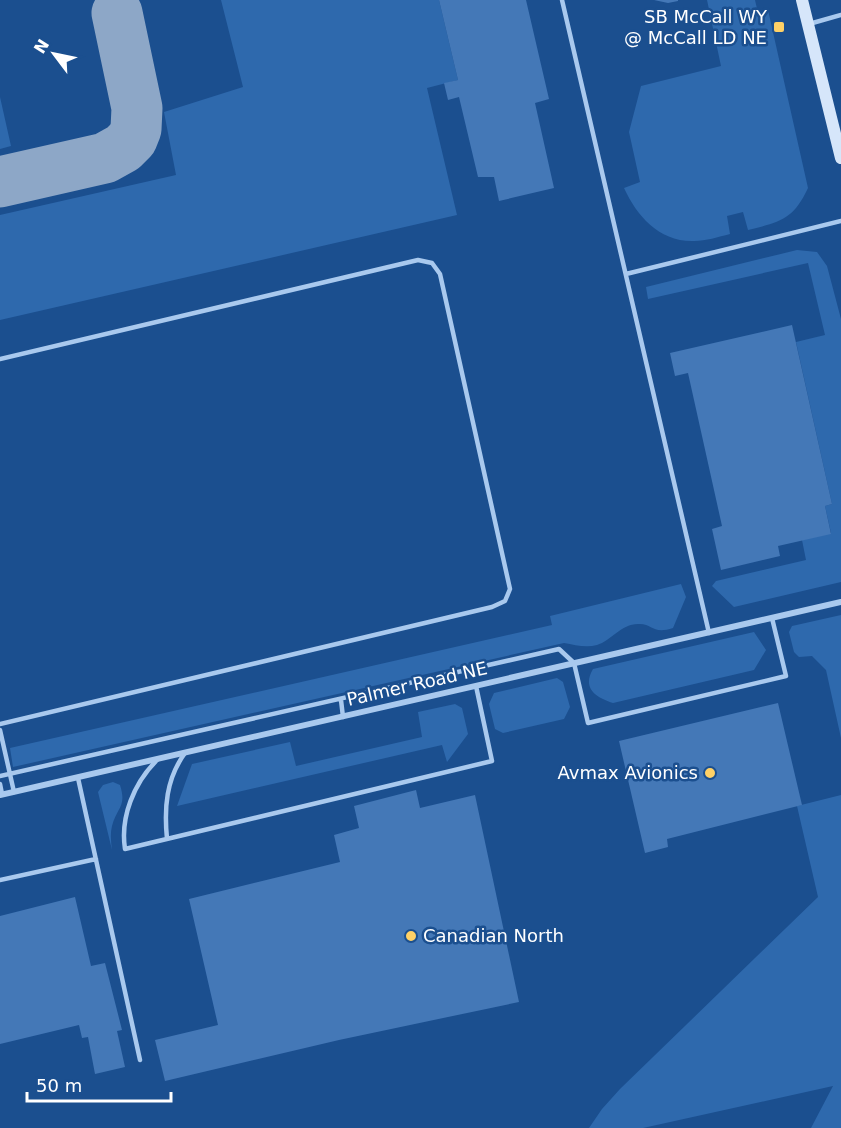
<svg xmlns="http://www.w3.org/2000/svg" width="841" height="1128" viewBox="0 0 841 1128" font-family="'DejaVu Sans',sans-serif">
	<rect width="100%" height="100%" fill="#1b4f8f"/>
	<!-- green -->
	<path fill="#2e69ad" d="M221,0H439L458,80L427,88L457,215L0,320V215L176,175L164,112L243,87Z
		M707,0H755L758,13L768,10L808,188C793,220 780,222 748,230L743,212L727,216L730,234C718,237 706,241 694,241C659,242 637,216 624,188L640,182L629,132L641,86L721,66Z
		M0,97L11,146L0,149Z
		M797,250L817,252L827,266L841,319V582L734,607L712,586L716,581L806,560L802,540L831,533L825,506L832,504L796,342L825,335L808,263L648,299L646,287Z
		M681,584L686,597L673,628C652,635 653,623 638,624C621,624 611,641 597,645C586,648 575,645 564,643L13,767L10,748L552,625L550,616Z
		M841,615V738L826,670L812,656L799,657L794,652L789,632L792,626Z
		M754,632L766,650L754,670L613,703C595,697 582,688 593,669Z
		M557,678L563,682L570,707L564,719L503,733L495,729L489,704L494,693Z
		M455,704L462,708L468,734L447,762L442,745L177,806L192,764L290,742L296,766L422,737L418,712Z
		M113,782L120,785C127,807 117,807 112,826C110,834 111,842 112,850L98,792L103,785Z
		M841,795V1128H811L833,1086L643,1128H589L602,1109L620,1089L818,897L797,806Z"/>
	<g fill="none" stroke-linecap="round" stroke-linejoin="round">
		<!-- taxiway -->
		<path stroke="#8da7c7" stroke-width="51" d="M0,182L105,158L123,148L132,139L136,129L137,108L117,13"/>
	</g>
	<!-- building -->
	<path fill="#4478b7" d="M439,0H526L549,99L535,103L554,188L499,201L494,177H478L459,97L448,100L444,83L458,80Z
		M654,0H678V1L668,3Z
		M792,325L832,504L825,506L831,534L778,546L780,556L721,570L712,529L722,526L688,373L675,376L670,353Z
		M778,703L802,805L667,839L668,847L645,853L619,741Z
		M416,790L420,808L475,795L519,1002L339,1040L165,1081L155,1040L218,1025L189,899L340,862L334,835L359,828L354,806Z
		M75,897L91,966L105,963L122,1030L117,1031L125,1067L95,1074L88,1037L82,1038L79,1025L0,1044V916Z"/>
	<g fill="none" stroke-linecap="round" stroke-linejoin="round">
		<!-- lane -->
		<path stroke="#a9c9ee" stroke-width="4.5" d="M562,0L709,633
			M809,24L841,15
			M626,274L841,221
			M0,359L418,260L432,263L440,274L510,589L505,601L492,607L0,724
			M341,700L343,717
			M0,730L14,792
			M157,760C134,783 120,817 125,849L492,761L476,686
			M0,776L559,649L574,663L588,723L786,676L772,618
			M78,778L140,1060
			M0,784L2,794
			M167,839C164,808 166,779 185,753
			M0,880L96,859"/>
		<!-- street -->
		<path stroke="#a9c9ee" stroke-width="6" d="M0,795L841,602"/>
		<!-- secondary -->
		<path stroke="#d6e6fa" stroke-width="12" d="M802,0L841,158"/>
	</g>
	<!-- markers -->
	<g fill="#ffd166" stroke="#1b4f8f" stroke-width="2">
		<rect x="773" y="21" width="12" height="12" rx="3"/>
		<circle cx="710" cy="773" r="6"/>
		<circle cx="411" cy="936" r="6"/>
	</g>
	<g text-anchor="middle" stroke-width="5" stroke-linejoin="round" paint-order="stroke">
		<!-- poi labels -->
		<g font-size="18" fill="#fff" stroke="#1b4f8f" text-anchor="end">
			<text x="767" y="23">SB McCall WY<tspan x="767" dy="21">@ McCall LD NE</tspan></text>
			<text x="698" y="779">Avmax Avionics</text>
			<text x="423" y="942" text-anchor="start">Canadian North</text>
		</g>
		<!-- street labels -->
		<g font-size="18" fill="#fff" stroke="#1b4f8f">
			<text transform="translate(417 684) rotate(-13)" y="6">Palmer Road NE</text>
		</g>
	</g>
	<!-- north arrow -->
	<g transform="translate(54 54) rotate(302)" stroke="#1b4f8f" stroke-width="4.5" paint-order="stroke">
	<path d="M0-4.5L10 22L0 15L-10 22Z" fill="#ffffff"/>
	<text y="-9" font-size="16" font-weight="bold" text-anchor="middle" fill="#ffffff">N</text>
	</g>
	<!-- scale -->
	<path d="M27 1092v9h144v-9" fill="none" stroke="#ffffff" stroke-width="3"/>
	<text x="36" y="1092" font-size="18" fill="#ffffff" stroke="#1b4f8f" stroke-width="4.5" paint-order="stroke">50 m</text>
</svg>
